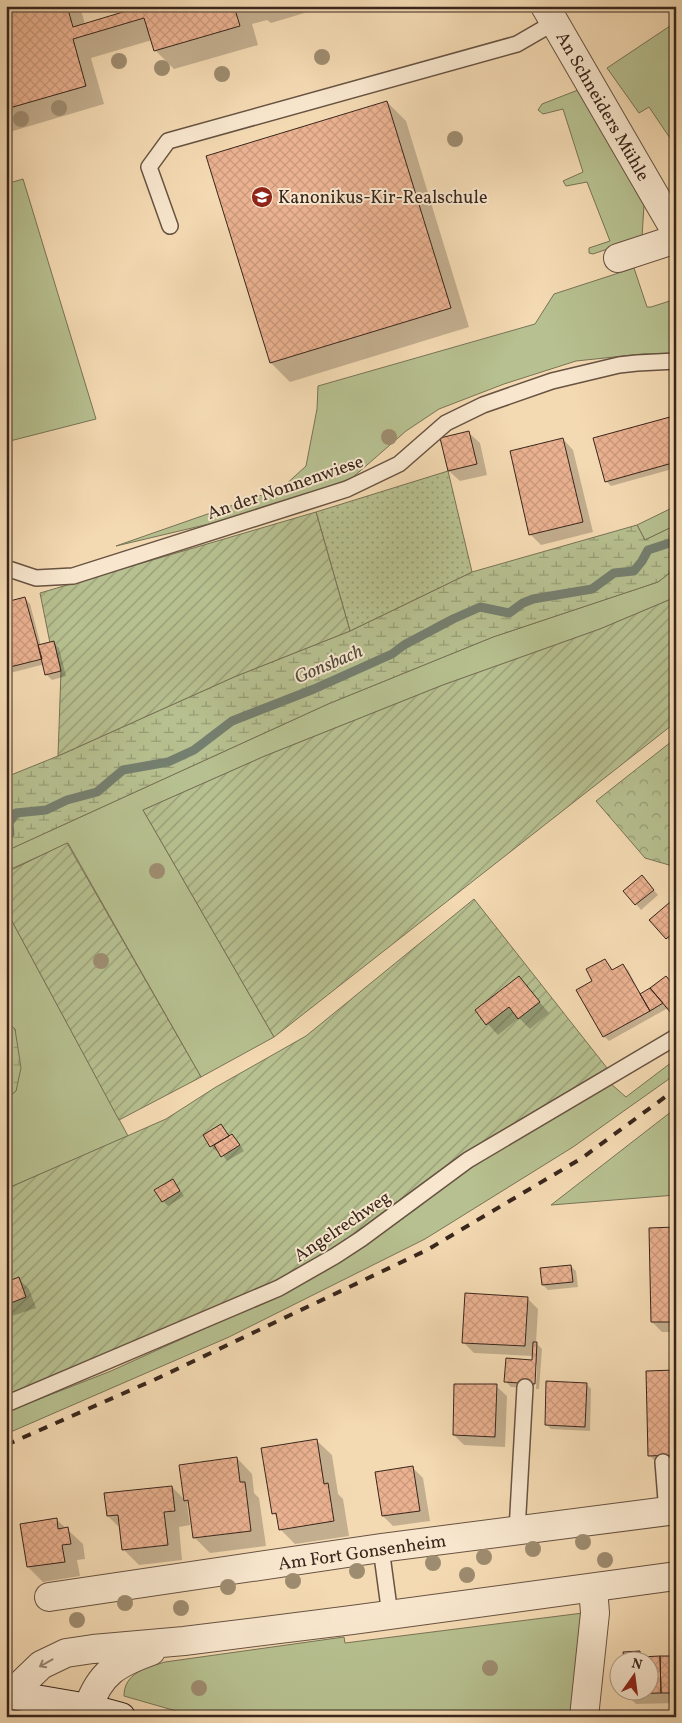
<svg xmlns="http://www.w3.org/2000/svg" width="682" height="1723" viewBox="0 0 682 1723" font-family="Vollkorn,serif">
	<defs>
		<pattern id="forest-crowns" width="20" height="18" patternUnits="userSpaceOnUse" patternTransform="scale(1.25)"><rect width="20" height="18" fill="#b7c090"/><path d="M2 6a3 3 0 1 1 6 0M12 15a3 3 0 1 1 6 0" fill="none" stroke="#969c75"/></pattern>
		<pattern id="wetland-marsh" width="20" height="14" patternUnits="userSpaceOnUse" patternTransform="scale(1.25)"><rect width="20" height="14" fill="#b7c090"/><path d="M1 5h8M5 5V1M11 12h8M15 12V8" fill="none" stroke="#969c75"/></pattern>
		<pattern id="park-dots" width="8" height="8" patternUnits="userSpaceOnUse" patternTransform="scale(1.25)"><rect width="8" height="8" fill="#b7c090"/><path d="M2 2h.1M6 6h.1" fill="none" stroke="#969c75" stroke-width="1.8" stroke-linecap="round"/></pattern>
		<pattern id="garden-furrows" width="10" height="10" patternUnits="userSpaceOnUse" patternTransform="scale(1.25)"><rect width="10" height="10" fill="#b7c090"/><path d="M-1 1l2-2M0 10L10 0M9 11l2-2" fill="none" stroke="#969c75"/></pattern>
		<pattern id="building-cross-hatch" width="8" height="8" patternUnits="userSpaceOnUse" patternTransform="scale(1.25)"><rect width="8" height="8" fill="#ebb291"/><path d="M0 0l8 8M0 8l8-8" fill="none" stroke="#ca997c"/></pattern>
	</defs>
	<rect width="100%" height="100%" fill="#f4dab3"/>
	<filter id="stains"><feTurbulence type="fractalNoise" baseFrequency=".004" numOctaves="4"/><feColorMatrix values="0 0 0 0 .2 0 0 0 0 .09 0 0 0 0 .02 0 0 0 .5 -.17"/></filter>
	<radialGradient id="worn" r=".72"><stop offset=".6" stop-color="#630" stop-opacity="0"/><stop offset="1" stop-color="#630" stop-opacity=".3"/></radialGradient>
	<!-- grass -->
	<path fill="#b7c090" stroke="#787356" d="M676,22V147L649,107L639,113L607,68Z
		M578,90L644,205L642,237L593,254L589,253V248L610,241L587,182L566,186L563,181L583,172L563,109L543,114L538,110L542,104Z
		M23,179L96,419L6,442V184Z
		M634,268L647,307H651L676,299V354H643L576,361L504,384L439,409L406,431L352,478L251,514L116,546L282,488L306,466L317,409L318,386L535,324L554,294Z
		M676,506V525L645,540L637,525Z
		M676,568V597L600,629L443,685L265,756L143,810L274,1037L201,1077L68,843L9,870L6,879V851L328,704L493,637L658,582Z
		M6,910L128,1136L6,1189V1099L16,1091L15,1029L6,1022Z
		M676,1059V1074L573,1147L425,1239L229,1337L6,1434V1412L111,1371L283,1293L359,1250L416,1209L471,1165L611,1084L626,1097Z
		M676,1108V1195L551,1205Z
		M583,1613L574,1717H197L124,1696C124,1673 146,1668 165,1662L344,1637L345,1643Z"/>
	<!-- forest -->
	<path fill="url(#forest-crowns)" stroke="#787356" d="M676,738V867L645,858L596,801Z"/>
	<!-- wetland -->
	<path fill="url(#wetland-marsh)" stroke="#787356" d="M637,525L645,540L676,525V568L658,582L493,637L328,704L6,851V777L58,756L234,677L350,631L472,572Z
		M6,1022L15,1029L21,1068L16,1091L6,1099Z"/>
	<!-- park -->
	<path fill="url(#park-dots)" stroke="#787356" d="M448,471L472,572L350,631L316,512Z"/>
	<!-- garden -->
	<path fill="url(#garden-furrows)" stroke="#787356" d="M316,512L350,631L234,677L58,756L61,671L54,642L50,643L40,593Z
		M676,597V722L274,1037L143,810L265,756L443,685L600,629Z
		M67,843L201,1077L119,1120L6,910V879L9,871Z
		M474,899L607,1068L459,1156L333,1249L264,1287L6,1395V1189L166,1119L216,1087L306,1036Z"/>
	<!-- shadow -->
	<path fill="#0003" d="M6,6H80L85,25L134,10L133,6H328L271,23L267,20L252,24L258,45L174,69L155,50L152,40L91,58L104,104L6,133Z
		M387,102L406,121L469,327L290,382L271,363Z
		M670,418L676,427V468L611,486L606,481Z
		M469,433L480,443L487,475L460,481L449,471Z
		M563,439L573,450L593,532L541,545L530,534Z
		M25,598L30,604L41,646L54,643L59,648L66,676L52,680L46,674L45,664L6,674V603Z
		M647,882L658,895L641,910L625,891Z
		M676,899V940L672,943L667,938Z
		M605,960L613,970L623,965L628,970L641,995L666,977L668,1008L609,1041L604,1036L594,982Z
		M519,978L549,1013L530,1029L519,1018L498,1035L476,1011Z
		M221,1126L230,1136L232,1135L237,1140L244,1151L227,1161L219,1150L216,1151L211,1146L205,1136Z
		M173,1180L184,1196L168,1206L163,1201Z
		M676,1228V1332H662L652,1322Z
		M571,1266L576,1271L578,1287L548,1290L543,1285Z
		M19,1279L29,1289L36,1308L12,1316L6,1310V1283Z
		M527,1298L538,1309L536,1343L542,1349L539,1389H536L537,1364H535L533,1388L511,1387L506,1382L533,1361V1356L474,1353L463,1342Z
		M676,1371V1466H660L650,1456Z
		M586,1384L591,1389L590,1431L551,1429L546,1424Z
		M496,1386L507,1396L505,1447L464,1445L454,1435Z
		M316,1440L332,1455L338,1494L343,1499L349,1536L295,1544L280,1529L278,1518L273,1513Z
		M237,1458L252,1474L254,1493L259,1498L266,1546L210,1553L194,1537L190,1506L187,1503L190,1525L179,1527L182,1560L139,1565L123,1549L121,1529L108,1516L172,1487L185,1500Z
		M413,1468L423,1478L430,1521L393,1526L383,1516Z
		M57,1520L83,1544L85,1559L77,1560L80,1576L43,1582L28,1567Z
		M640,1652L645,1658L676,1657V1703L636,1704L626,1694L650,1690V1660H625V1653Z"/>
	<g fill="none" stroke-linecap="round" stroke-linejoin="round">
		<!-- stream -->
		<path stroke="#757f6f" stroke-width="9" d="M6,838L10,834L9,823L16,813L46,810L67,800L97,792L123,770L168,762L194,750L232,721L314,689L392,654L404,645L453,619L480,607L509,613L523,603L533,599L592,589L614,573L634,571L642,561L648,550L676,541"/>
	</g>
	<!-- building -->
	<path fill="url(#building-cross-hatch)" stroke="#39261c" d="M6,6H67L73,27L133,9L132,6H234L240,26L154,51L144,18L73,39L86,86L6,109Z
		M387,101L451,308L270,363L206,156Z
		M670,417L676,438V462L605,482L593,438Z
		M469,431L477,464L448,471L440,438Z
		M563,438L583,522L529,535L510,451Z
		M25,597L42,659L6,668V602Z
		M54,641L61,671L45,675L38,645Z
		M642,875L654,890L635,905L623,891Z
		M676,897V934L674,932L666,939L649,920Z
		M605,959L612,970L623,964L650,1011L603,1037L576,990L592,981L586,969Z
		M519,976L540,1002L518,1019L509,1007L486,1025L475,1010Z
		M666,976L676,988V1019L650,988Z
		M650,988L663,1003L650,1011L640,994Z
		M221,1124L229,1136L210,1147L203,1135Z
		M232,1134L240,1145L221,1157L214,1145Z
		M173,1179L180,1191L162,1202L154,1190Z
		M676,1227V1322H651L649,1228Z
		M571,1265L573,1282L542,1285L540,1268Z
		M19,1277L26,1297L6,1305V1282Z
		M465,1293L528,1297L525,1346L462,1343Z
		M533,1342H537L535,1384L504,1382L506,1358L532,1360Z
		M676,1370V1455L648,1456L646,1371Z
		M546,1381L587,1383L585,1427L545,1425Z
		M454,1384H497L495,1437L453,1435Z
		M317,1439L324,1484L328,1483L334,1521L279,1530L276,1513L272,1514L261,1448Z
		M237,1457L240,1482H245L251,1531L193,1538L188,1500L184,1501L179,1465Z
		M413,1466L420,1511L382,1516L375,1472Z
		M172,1486L175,1511L164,1512L168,1545L122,1550L118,1515L107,1516L104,1493Z
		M57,1518L58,1529L68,1527L71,1544L62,1545L65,1562L27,1567L20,1524Z
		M640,1651V1657L660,1656L661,1693L625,1694L624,1690H650V1660H624L623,1652Z
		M660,1656H676V1693H661Z"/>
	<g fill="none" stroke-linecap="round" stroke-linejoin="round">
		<!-- service casing -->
		<g stroke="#685342" stroke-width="18">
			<path id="service" d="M170,226L149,167L168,141L517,44L555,22
				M6,568L36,578L73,576L347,489L399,464L446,423L483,405L552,381L619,365L637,363L676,361
				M6,1404L279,1288L335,1256L361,1239L468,1160L676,1037
				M663,1462L666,1500
				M517,1531L525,1387
				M381,1548L390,1615"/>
		</g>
		<!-- minor casing -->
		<g stroke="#685342" stroke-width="30">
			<path id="minor" d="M545,6L676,232
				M618,258L676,239
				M49,1597L381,1548L676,1510
				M584,1717L595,1613L593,1588"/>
		</g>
		<!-- tertiary casing -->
		<g stroke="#685342" stroke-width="30">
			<path id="tertiary" d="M10,1695L41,1665L66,1653L93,1649L184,1641L352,1620L676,1576
				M88,1708C100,1672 118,1663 151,1651"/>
		</g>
		<!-- secondary casing -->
		<g stroke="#39261c" stroke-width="30">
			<path id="secondary" d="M6,1694L88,1708L121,1717"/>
		</g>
		<!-- service -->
		<use href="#service" stroke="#f8e7ce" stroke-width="15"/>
		<!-- minor -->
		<use href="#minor" stroke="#f8e7ce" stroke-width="28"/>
		<!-- tertiary -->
		<use href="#tertiary" stroke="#f8e7ce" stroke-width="28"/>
		<!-- secondary -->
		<use href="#secondary" stroke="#f8e7ce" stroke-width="28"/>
		<!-- rail -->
		<path stroke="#39261c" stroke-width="4" stroke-dasharray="9 9" stroke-linecap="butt" d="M6,1445L156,1379L427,1250L582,1158L676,1089"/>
	</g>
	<!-- trees -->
	<g fill="#9e8c70">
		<circle cx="322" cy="57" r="8"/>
		<circle cx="119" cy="61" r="8"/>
		<circle cx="162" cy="68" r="8"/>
		<circle cx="222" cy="74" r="8"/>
		<circle cx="59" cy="108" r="8"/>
		<circle cx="21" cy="119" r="8"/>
		<circle cx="455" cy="139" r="8"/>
		<circle cx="389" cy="437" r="8"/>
		<circle cx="157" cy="871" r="8"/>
		<circle cx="101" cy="961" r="8"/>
		<circle cx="583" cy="1542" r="8"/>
		<circle cx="533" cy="1549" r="8"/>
		<circle cx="484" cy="1557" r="8"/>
		<circle cx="605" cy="1560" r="8"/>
		<circle cx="433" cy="1563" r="8"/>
		<circle cx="357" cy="1571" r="8"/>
		<circle cx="467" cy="1575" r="8"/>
		<circle cx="293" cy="1581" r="8"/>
		<circle cx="228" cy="1587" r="8"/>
		<circle cx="125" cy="1603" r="8"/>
		<circle cx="181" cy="1608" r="8"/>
		<circle cx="77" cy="1620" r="8"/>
		<circle cx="490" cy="1668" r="8"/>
		<circle cx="199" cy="1688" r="8"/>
	</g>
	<!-- one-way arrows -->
	<defs><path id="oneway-shaft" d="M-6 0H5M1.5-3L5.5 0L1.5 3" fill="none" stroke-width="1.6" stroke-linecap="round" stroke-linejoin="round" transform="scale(1.25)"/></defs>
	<use stroke="#988675" href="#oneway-shaft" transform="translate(46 1663) rotate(151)"/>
	<!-- icons -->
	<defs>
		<g id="school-disc" transform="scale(1.125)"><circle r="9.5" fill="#8f2418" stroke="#f8e7ce"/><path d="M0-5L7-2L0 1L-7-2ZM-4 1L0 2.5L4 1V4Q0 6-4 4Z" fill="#fff"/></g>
	</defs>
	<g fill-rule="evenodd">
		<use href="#school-disc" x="262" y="197"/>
	</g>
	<g text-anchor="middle" stroke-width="4" stroke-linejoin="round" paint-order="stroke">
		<!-- street labels -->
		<g font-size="18" fill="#39261c" stroke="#f8e7ce">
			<text transform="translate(603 106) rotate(60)" y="6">An Schneiders Mühle</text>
			<text transform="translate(285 487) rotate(-19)" y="6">An der Nonnenwiese</text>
			<text transform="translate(342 1226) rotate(-34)" y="6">Angelrechweg</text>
			<text transform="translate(362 1552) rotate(-8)" y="6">Am Fort Gonsenheim</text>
		</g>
		<!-- poi labels -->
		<g font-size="18" fill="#39261c" stroke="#f8e7ce" text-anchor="start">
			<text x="278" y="203">Kanonikus-Kir-Realschule</text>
		</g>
		<!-- water labels -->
		<g font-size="19" font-style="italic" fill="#524b3e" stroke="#f8e7ce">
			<text transform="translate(328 663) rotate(-23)" y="7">Gonsbach</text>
		</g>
	</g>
	<!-- margin -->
	<rect width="682" height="1723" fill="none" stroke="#f4dab3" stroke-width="25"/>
	<rect x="8" y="8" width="667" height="1708" fill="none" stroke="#39261c" stroke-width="2.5"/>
	<rect x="12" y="12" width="657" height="1698" fill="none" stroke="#39261c"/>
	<!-- north arrow -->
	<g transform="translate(634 1676) rotate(14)"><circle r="24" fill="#f8e7ce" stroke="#ac9a87"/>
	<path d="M0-4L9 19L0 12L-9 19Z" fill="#8f2418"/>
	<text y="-8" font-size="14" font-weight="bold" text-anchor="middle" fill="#39261c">N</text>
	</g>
	<rect width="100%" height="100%" filter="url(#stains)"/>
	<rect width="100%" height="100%" fill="url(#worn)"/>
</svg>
